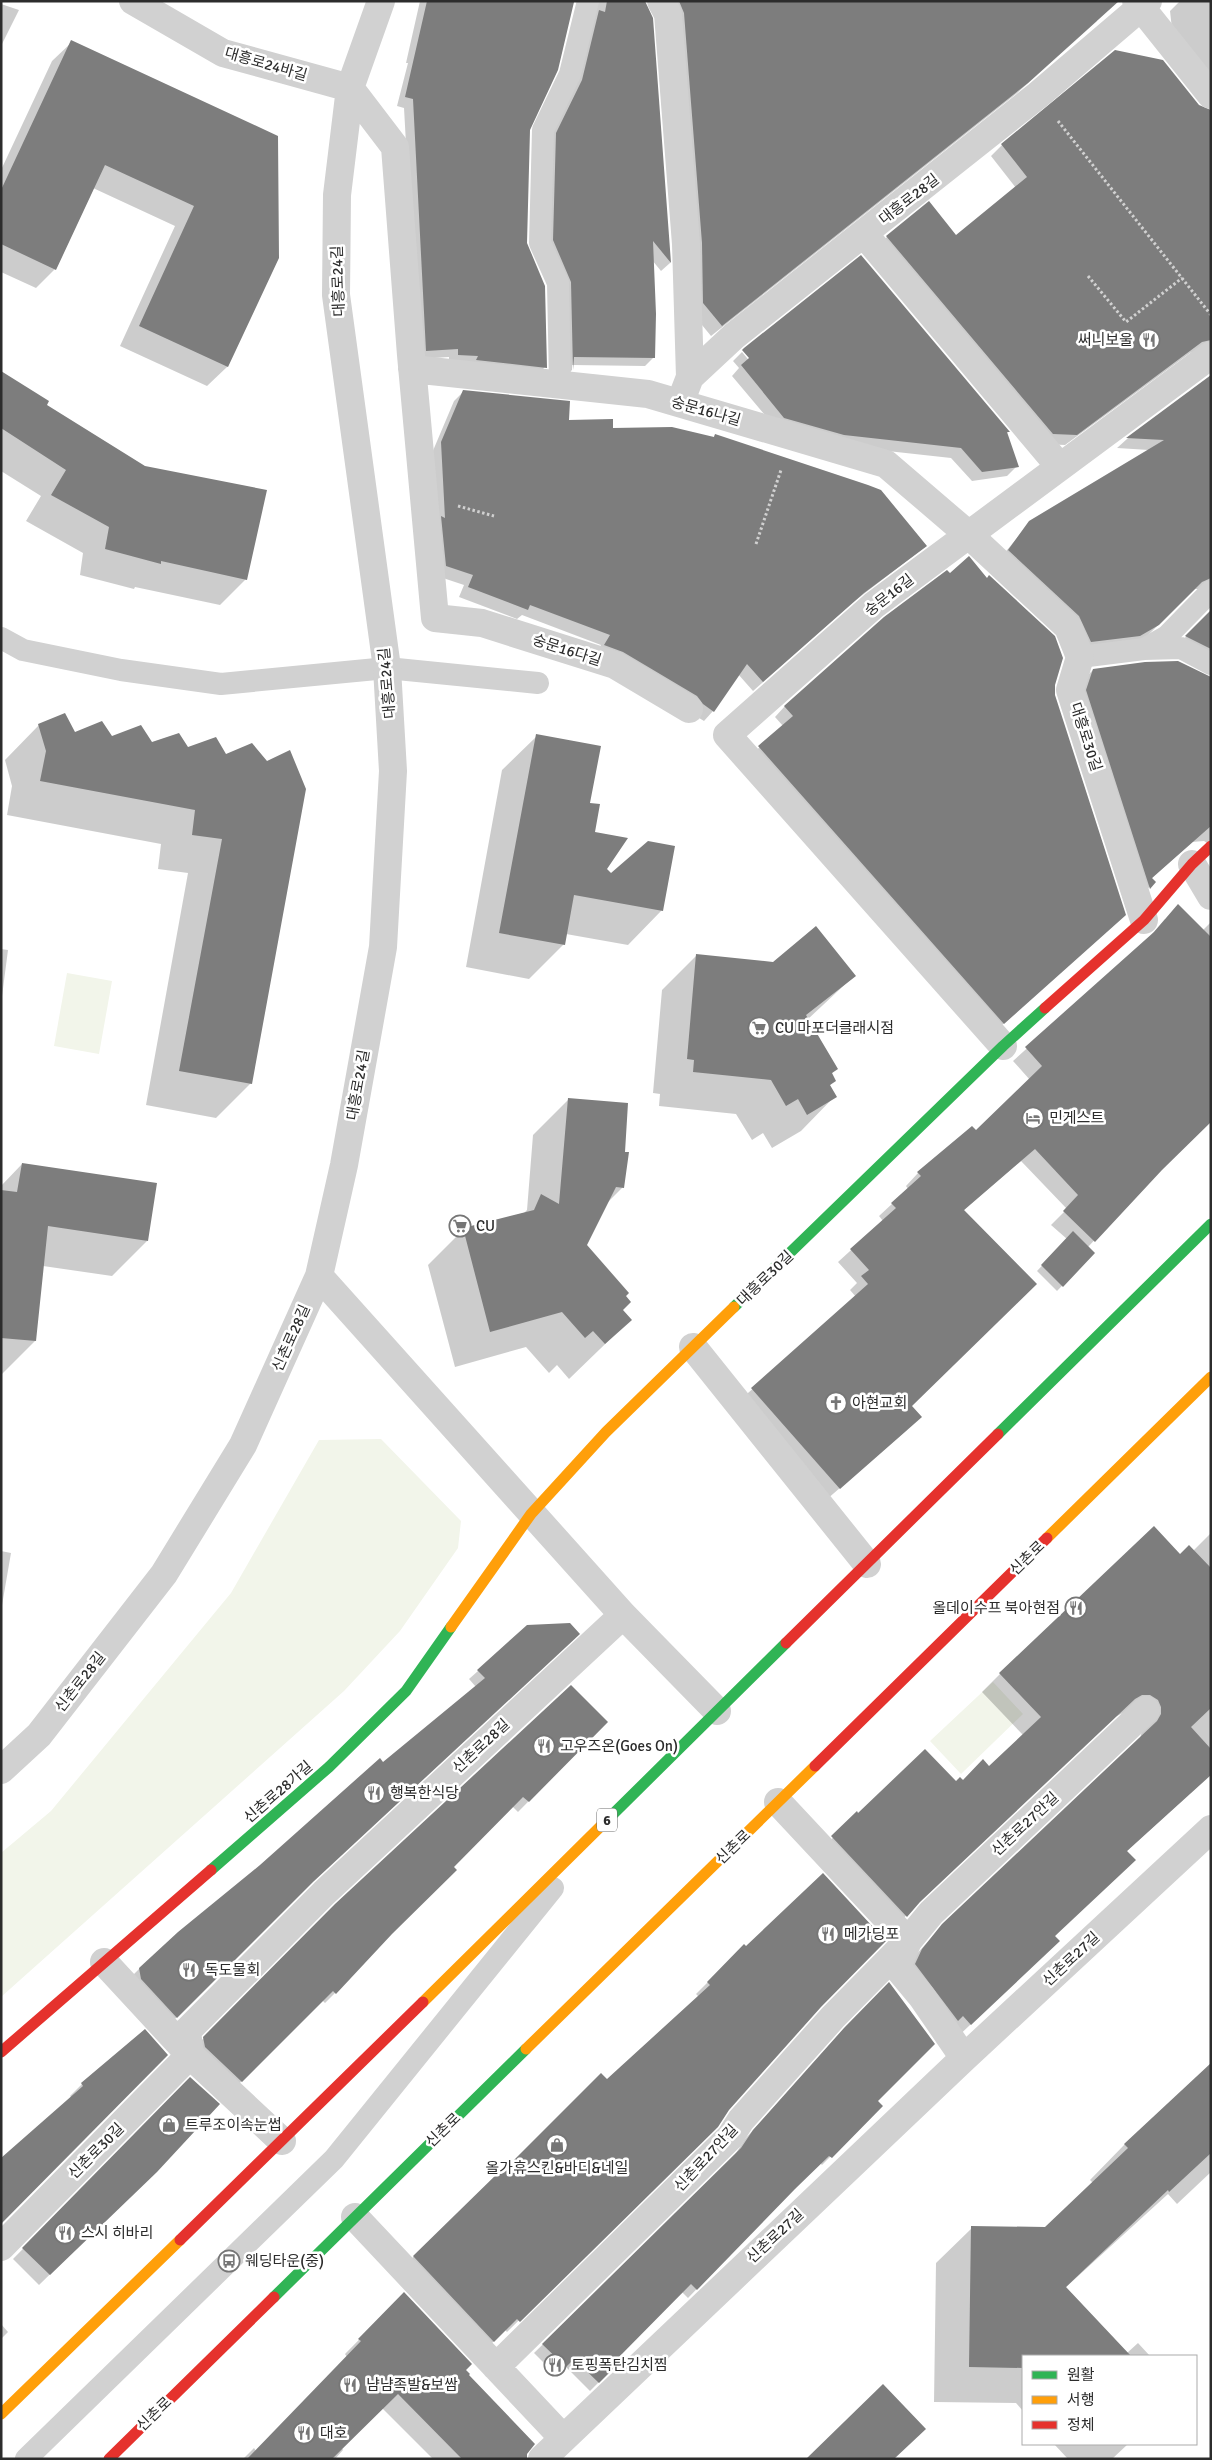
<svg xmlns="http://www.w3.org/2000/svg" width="1212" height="2460" viewBox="0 0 1212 2460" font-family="Signika,'Noto Sans KR',sans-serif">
	<rect width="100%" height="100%" fill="#fff"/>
	<!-- green -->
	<path fill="#f2f5ea" d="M67,973L112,981L99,1054L54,1046Z
		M381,1439L461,1521L458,1548L400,1631L344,1691L1,1997V1853L51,1811L231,1593L319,1440Z
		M993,1682L1023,1714L961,1774L930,1741Z"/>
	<!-- shadow -->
	<path fill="#0003" d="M420,1H573L556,69L529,129L526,243L545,367L536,376L449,364V357L418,359L404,108L397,106L408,63H406Z
		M589,1H644L651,19L670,263L661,271L652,260L654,357L645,366L572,365V370L564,377L545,250L548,143Z
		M660,1H1099L1097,21L1016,94L711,336L693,314Z
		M1180,1H1211V97L1174,47L1170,11Z
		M1,4L19,10L1,46Z
		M72,42L278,257L227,367L207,386L120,346L175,226L93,188L55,269L36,288L1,272V170L52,61Z
		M1198,106L1211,111V355L1198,350L1190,353L1065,445L1042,444L876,247L887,237L956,236L1016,188L991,156L1002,145Z
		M742,352L752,364L1008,432L1006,434L1017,466L1007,476L972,481L951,458L833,445L775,427L732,376L739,368L733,361Z
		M1,373L45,405L246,579L220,605L135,587L134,589L80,575L83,553L26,521L41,496L1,471Z
		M1211,376V596L1204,589H1195L1147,636L1128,647L1080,653L998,561L1030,522L1149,450L1117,448L1127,439Z
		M464,391L567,422L612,429L713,438L715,435L926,546L852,603L753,691L738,674L713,711L704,721L596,655L601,645L522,615L517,619L459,597L464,585L437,576L432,453L454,401Z
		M949,575L987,580L1054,685V695L1114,925L993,1033L749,757L783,726L775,717L785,706Z
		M1211,611V667L1176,647Z
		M1093,670L1211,678V846L1204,841L1192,842L1151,879L1154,882L1139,898L1076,701L1082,681Z
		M39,725L74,734L188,749L267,763L251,1083L216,1118L146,1105L188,873L158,869L161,844L7,815L12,786L5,760Z
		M537,736L589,804L593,833L605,869L662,910L628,945L566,934L564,944L529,979L466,967L502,770Z
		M1165,919L1202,931L1211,922V938L1159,1171L1088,1247L1094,1253L1057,1291L1037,1271L1067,1239L1051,1225L1067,1209L1021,1161L963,1211L910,1406L907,1430L826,1500L739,1401L856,1297L850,1290L857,1283L838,1262L883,1221L879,1216L908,1189L906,1186L918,1173L972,1127L976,1132L1030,1080L1013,1061L1147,940Z
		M1,949L8,950L1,1004Z
		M697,955L854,976L807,1020L836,1069L831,1074L835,1080L829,1086L835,1096L801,1131L772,1148L763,1133L752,1140L736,1114L659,1106L660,1094L653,1093L662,990Z
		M569,1099L623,1187L607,1203L586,1246L624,1296L622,1310L630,1320L569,1379L557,1365L549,1373L526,1347L455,1367L428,1265L464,1229L524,1213L527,1210L533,1135Z
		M22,1164L147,1241L112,1276L43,1266L35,1341L1,1375V1186Z
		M1211,1533V1774L1126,1852L1054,1937L1040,1959L952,2042L903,1969L943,1925L1140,1739L1143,1726L1131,1713H1123L1115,1717L915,1906L888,1935L814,1855L858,1815L962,1782L988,1768L1023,1735L982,1692L1000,1674L1180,1556L1193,1551Z
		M1,1551L11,1553L1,1611Z
		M570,1624L303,1890L168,2026L130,1978L139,1969L476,1687L469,1679L478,1671Z
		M607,1722L518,1812L512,1806L452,1867L335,1993L325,2003L322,2000L231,2092L194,2048L336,1905Z
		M744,1946L820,2006L728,2109L717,2126L507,2332L505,2330L482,2353L402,2268L501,2171L503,2173L607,2081L699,1997L696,1994Z
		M145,2031L72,2098L70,2096L82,2084Z
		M836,2038L881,2106L822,2165L820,2163L790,2193L688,2298L682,2292L617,2357L621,2360L590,2391L565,2366L556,2375L534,2353L733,2158L745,2139Z
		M1211,2065V2172L1177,2204L1168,2194L1065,2288L1127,2353L1138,2343L1150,2356H1023V2411L1016,2403L934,2402L936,2263L972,2228H1046L1093,2183L1090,2180L1125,2144Z
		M190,2079L156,2171L39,2285L13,2259Z
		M404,2294L526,2454V2459H433L382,2408L342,2448L343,2450L335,2459H243L254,2448L256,2451L347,2357L345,2354Z
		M1,2324L8,2332L1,2339Z
		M1054,2444H1128L1112,2459H1068Z"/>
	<!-- building -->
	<path fill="#7d7d7d" d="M427,1L574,2L558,70L530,130L527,243L545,286L547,368L476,360L478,356L458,355V349L426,351L413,99L405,97Z
		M607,1H645L653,18L671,263L653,241L656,314L655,358L574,357L573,370L571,282L553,240L556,133L582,80L599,10L605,12Z
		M679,1H1119L1028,83L722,326L703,303L702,243L684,13Z
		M71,40L278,136L279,258L228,367L139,326L194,206L105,165L56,270L1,244V190Z
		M1115,50L1163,60L1199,105L1211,110V340L1202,342L1077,435L1053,434L886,236L929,201L956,235L1027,177L1001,144Z
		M861,255L1010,432H1007L1019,467L982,472L961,448L844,435L784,418L741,365L749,358L742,350L744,348Z
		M1,371L49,401L47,405L145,466L267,490L247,580L161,561V564L105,549L109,527L51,495L66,470L1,428Z
		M1211,375V578L1202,582L1159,625L1140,636L1091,642L1079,616L1008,550L1029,521L1164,440L1126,438Z
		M463,390L570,401L569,420L613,419V428L672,427L714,437L715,434L868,485L881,490L927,546L864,593L763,682L747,664L714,712L703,704L697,696L623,652L604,645L610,635L530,605L528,610L468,587L473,575L446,566L441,516L445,518L441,442Z
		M969,556L987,578L989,575L1055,636L1063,658L1055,685V695L1126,915L1004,1024L758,746L793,716L784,706L884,617L947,570L950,573Z
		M1211,610V649L1185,636Z
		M1178,661L1211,677V826L1152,878L1156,882L1150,889L1086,690L1093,669L1145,662Z
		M65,713L75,732L102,721L112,736L141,725L152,742L179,733L188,747L216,737L226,754L252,743L267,761L290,750L306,789L252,1084L179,1071L222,839L192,835L195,810L40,781L46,751L38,724Z
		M536,734L601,746L590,803L600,804L595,832L628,838L607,869L611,873L648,841L675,846L663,911L574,895L565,945L499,933Z
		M1178,904L1211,937V1122L1162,1170L1095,1242L1063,1211L1078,1195L1035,1149L964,1210L1037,1284L912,1406L922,1417L840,1489L751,1388L868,1284L861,1276L869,1270L850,1249L896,1208L891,1203L921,1176L917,1172L972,1126L976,1130L1042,1066L1025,1047L1154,932Z
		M816,926L856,976L806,1015L838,1069L832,1073L836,1081L830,1085L837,1097L807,1115L798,1099L786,1106L771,1080L693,1072L694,1060L687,1059L696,954L773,962Z
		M568,1098L628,1103L625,1152H629L624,1188L616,1187L587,1245L629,1293L626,1296L631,1302L623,1310L632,1320L605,1344L593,1331L585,1338L562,1312L490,1332L463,1228L534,1210L541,1194L559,1204Z
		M22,1163L157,1183L148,1241L48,1226L36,1341L1,1338V1190L17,1192Z
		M1073,1231L1095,1253L1063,1287L1041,1265Z
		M1154,1526L1180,1554L1189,1545L1211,1568V1708L1191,1727L1211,1749V1775L1127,1851L1136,1860L1055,1936L1060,1941L971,2025L963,2016L958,2021L915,1964L922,1949L942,1924L1157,1721L1161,1714V1707L1158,1700L1150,1695H1142L1135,1699L920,1902L907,1917L831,1836L857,1811L858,1813L925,1749L956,1781L960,1777L963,1780L983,1759L989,1766L1041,1717L999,1673Z
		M570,1623L580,1634L313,1882L177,2018L141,1979L139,1968L178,1932L260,1865L380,1758L383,1762L485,1678L477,1670L527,1625Z
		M571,1685L608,1722L529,1802L523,1797L454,1867L457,1870L392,1934L336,1994L333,1991L242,2082L205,2047L203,2037L335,1904Z
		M823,1873L886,1941L821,2007L729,2110L718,2127L520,2322L517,2319L494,2342L413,2256L501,2170L503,2171L601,2073L607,2079L710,1985L707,1982L744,1944L746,1946Z
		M889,1982L935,2044L878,2101L883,2106L832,2158L829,2156L795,2189L697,2290L691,2284L619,2357L622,2360L599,2383L574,2359L566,2367L542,2344L741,2148L753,2130L844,2028Z
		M145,2029L168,2055L1,2224V2158L83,2086L81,2083Z
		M1211,2063V2153L1169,2192L1168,2190L1066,2287L1131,2356H1023V2368L969,2367L971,2226L1045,2227L1128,2148L1124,2144Z
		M190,2077L220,2104L157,2172L50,2275L22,2248Z
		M404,2292L472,2364L466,2370L470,2374L469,2375L535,2444L527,2454V2459H462L398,2394L332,2459H247L361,2341L358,2339Z
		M883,2384L926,2429L894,2459H806Z"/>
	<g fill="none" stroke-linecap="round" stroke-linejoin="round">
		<!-- path -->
		<path stroke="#d1d1d1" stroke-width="3" stroke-dasharray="2.5 2.5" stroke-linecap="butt" d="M1058,121L1211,315
			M1088,276L1126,322L1182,278
			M458,506L494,516
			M756,544L781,470"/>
		<!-- lane -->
		<path stroke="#d1d1d1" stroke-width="22" d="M560,384L558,283L540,243L543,130L570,74L588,1
			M1,638L23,650L121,670L221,684L387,668L538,683
			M1144,649L1167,636L1211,591
			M1080,657L1144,649L1181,648L1211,664
			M26,2459L334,2159L553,1888"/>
		<!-- street -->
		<path stroke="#d1d1d1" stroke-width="28" d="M133,1L223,53L350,88L395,147L411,355L435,618L482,623L615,665L689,709
			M661,1L668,14L686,244L690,377
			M1136,1L1211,95
			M864,234L1060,467
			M412,369L648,394L886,464L969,535L1068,627L1080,657L1070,690L1144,920
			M680,403L690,377L734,336L1038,95L1148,1
			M1192,864L1211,896
			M1003,1046L727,735L874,605L1211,355
			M319,1276L344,1165L383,947L393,771L387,668L336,295L337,195L350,88L381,1
			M693,1347L867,1564
			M1,1770L39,1735L164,1574L243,1445L319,1276L623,1615L717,1711
			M778,1802L908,1941L897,1967L922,1997L964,2058
			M104,1962L190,2055L282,2141
			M355,2217L563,2438
			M1,2247L190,2055L187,2031L324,1893L623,1615
			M496,2367L730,2137L741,2120L833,2017L908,1941L931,1913L1146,1710
			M542,2459L964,2058L1211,1829"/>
		<!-- fast -->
		<path stroke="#30b455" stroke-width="11" d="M734,1307L1003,1046L1045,1008
			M998,1434L1211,1224
			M605,1822L786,1643
			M211,1870L329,1767L406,1691L451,1627
			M274,2297L526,2049"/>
		<!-- slow -->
		<path stroke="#ff9f0a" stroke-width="11" d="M1047,1538L1211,1377
			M451,1627L531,1514L606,1432L734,1307
			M423,2002L605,1822
			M526,2049L815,1766
			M1,2414L180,2240"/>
		<!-- jam -->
		<path stroke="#e5322d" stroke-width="11" d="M1045,1008L1144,920L1192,864L1211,846
			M786,1643L998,1434
			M815,1766L1047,1538
			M1,2052L211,1870
			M180,2240L423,2002
			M109,2459L274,2297"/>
	</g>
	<!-- icons -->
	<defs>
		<g id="restaurant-ring" transform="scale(1.125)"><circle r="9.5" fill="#fff" stroke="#767676" stroke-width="1.5"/><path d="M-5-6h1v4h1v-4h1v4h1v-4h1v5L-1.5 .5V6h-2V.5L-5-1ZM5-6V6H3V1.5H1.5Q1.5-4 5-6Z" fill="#767676"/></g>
		<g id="supermarket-ring" transform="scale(1.125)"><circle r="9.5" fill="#fff" stroke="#767676" stroke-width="1.5"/><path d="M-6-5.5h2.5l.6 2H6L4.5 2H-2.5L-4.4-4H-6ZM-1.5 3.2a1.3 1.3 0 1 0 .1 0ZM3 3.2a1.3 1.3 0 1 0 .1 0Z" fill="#767676"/></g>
		<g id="hotel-ring" transform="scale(1.125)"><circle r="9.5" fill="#fff" stroke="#767676" stroke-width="1.5"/><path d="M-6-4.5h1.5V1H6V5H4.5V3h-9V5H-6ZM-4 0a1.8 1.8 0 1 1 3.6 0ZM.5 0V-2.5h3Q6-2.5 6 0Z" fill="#767676"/></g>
		<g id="church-ring" transform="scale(1.125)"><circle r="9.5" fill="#fff" stroke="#767676" stroke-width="1.5"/><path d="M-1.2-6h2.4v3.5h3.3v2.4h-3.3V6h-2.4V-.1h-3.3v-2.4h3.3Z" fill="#767676"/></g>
		<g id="shop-ring" transform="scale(1.125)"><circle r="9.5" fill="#fff" stroke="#767676" stroke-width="1.5"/><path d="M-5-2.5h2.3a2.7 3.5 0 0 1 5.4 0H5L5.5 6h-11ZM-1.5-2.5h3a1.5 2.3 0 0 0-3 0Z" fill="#767676"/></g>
		<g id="bus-ring" transform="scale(1.125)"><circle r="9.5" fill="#fff" stroke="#767676" stroke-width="1.5"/><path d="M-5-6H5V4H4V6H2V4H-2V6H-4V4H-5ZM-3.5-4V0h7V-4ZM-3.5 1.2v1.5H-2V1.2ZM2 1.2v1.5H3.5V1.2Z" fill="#767676"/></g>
	</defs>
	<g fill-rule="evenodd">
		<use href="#restaurant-ring" x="1149" y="340"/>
		<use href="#supermarket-ring" x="759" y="1028"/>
		<use href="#hotel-ring" x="1033" y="1118"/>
		<use href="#supermarket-ring" x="460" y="1226"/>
		<use href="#church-ring" x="836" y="1403"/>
		<use href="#restaurant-ring" x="1076" y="1608"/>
		<use href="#restaurant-ring" x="544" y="1746"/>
		<use href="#restaurant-ring" x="374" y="1793"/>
		<use href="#restaurant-ring" x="828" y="1934"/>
		<use href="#restaurant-ring" x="189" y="1970"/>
		<use href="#shop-ring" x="169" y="2125"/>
		<use href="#shop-ring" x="557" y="2145"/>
		<use href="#restaurant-ring" x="65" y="2233"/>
		<use href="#bus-ring" x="229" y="2261"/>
		<use href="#restaurant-ring" x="555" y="2365"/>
		<use href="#restaurant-ring" x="350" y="2385"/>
		<use href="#restaurant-ring" x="304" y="2433"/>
	</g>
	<g text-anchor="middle" stroke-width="5" stroke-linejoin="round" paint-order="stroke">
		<!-- shield labels -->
		<rect fill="#fff" stroke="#6b6b6b" stroke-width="1" x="597" y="1808.5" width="20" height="23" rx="4"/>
		<g font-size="14" font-weight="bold" fill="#2c2c2c">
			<text x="607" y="1825">6</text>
		</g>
		<!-- street labels -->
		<g font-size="15" fill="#2c2c2c" stroke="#fff">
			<text transform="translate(266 64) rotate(16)" y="5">대흥로24바길</text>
			<text transform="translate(909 199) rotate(-38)" y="5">대흥로28길</text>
			<text transform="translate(338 281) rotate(-92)" y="5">대흥로24길</text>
			<text transform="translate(706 411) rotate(16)" y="5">숭문16나길</text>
			<text transform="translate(889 595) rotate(-38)" y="5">숭문16길</text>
			<text transform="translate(567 650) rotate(18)" y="5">숭문16다길</text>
			<text transform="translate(387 683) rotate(-95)" y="5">대흥로24길</text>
			<text transform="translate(1086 737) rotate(72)" y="5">대흥로30길</text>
			<text transform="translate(358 1085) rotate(-80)" y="5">대흥로24길</text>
			<text transform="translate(765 1278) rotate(-44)" y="5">대흥로30길</text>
			<text transform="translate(291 1338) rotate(-66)" y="5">신촌로28길</text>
			<text transform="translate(1027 1558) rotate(-44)" y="5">신촌로</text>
			<text transform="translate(80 1682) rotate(-52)" y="5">신촌로28길</text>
			<text transform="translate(481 1746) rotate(-43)" y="5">신촌로28길</text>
			<text transform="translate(278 1792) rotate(-41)" y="5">신촌로28가길</text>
			<text transform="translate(1025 1824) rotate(-43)" y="5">신촌로27안길</text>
			<text transform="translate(733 1847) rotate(-44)" y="5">신촌로</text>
			<text transform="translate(1071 1959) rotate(-43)" y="5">신촌로27길</text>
			<text transform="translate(443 2130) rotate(-44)" y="5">신촌로</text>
			<text transform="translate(96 2151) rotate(-45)" y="5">신촌로30길</text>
			<text transform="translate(706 2158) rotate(-47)" y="5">신촌로27안길</text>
			<text transform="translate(775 2236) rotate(-43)" y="5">신촌로27길</text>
			<text transform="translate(154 2414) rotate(-44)" y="5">신촌로</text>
		</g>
		<!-- poi labels -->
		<g font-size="15" fill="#2c2c2c" stroke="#fff" text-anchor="start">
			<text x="1133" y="345" text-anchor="end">써니보울</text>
			<text x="775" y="1033">CU 마포더클래시점</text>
			<text x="1049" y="1123">민게스트</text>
			<text x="476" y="1231">CU</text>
			<text x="852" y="1408">아현교회</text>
			<text x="1060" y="1613" text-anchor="end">올데이수프 북아현점</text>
			<text x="560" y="1751">고우즈온(Goes On)</text>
			<text x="390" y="1798">행복한식당</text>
			<text x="844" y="1939">메가딩포</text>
			<text x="205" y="1975">독도물회</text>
			<text x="185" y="2130">트루조이속눈썹</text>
			<text x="557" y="2173" text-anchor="middle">올가휴스킨&amp;바디&amp;네일</text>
			<text x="81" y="2238">스시 히바리</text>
			<text x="245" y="2266">웨딩타운(중)</text>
			<text x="571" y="2370">토핑폭탄김치찜</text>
			<text x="366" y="2390">냠냠족발&amp;보쌈</text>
			<text x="320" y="2438">대호</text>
		</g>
	</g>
	<!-- border -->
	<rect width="1212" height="2460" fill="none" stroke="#2c2c2c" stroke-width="5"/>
	<!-- legend -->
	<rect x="1022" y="2355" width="175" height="90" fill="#ffffff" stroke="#ababab"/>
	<rect x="1032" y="2371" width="25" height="8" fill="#30b455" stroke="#ababab"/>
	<text x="1067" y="2380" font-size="15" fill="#2c2c2c">원활</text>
	<rect x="1032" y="2396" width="25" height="8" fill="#ff9f0a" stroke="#ababab"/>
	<text x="1067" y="2405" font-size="15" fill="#2c2c2c">서행</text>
	<rect x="1032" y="2421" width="25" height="8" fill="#e5322d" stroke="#ababab"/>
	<text x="1067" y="2430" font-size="15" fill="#2c2c2c">정체</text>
</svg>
